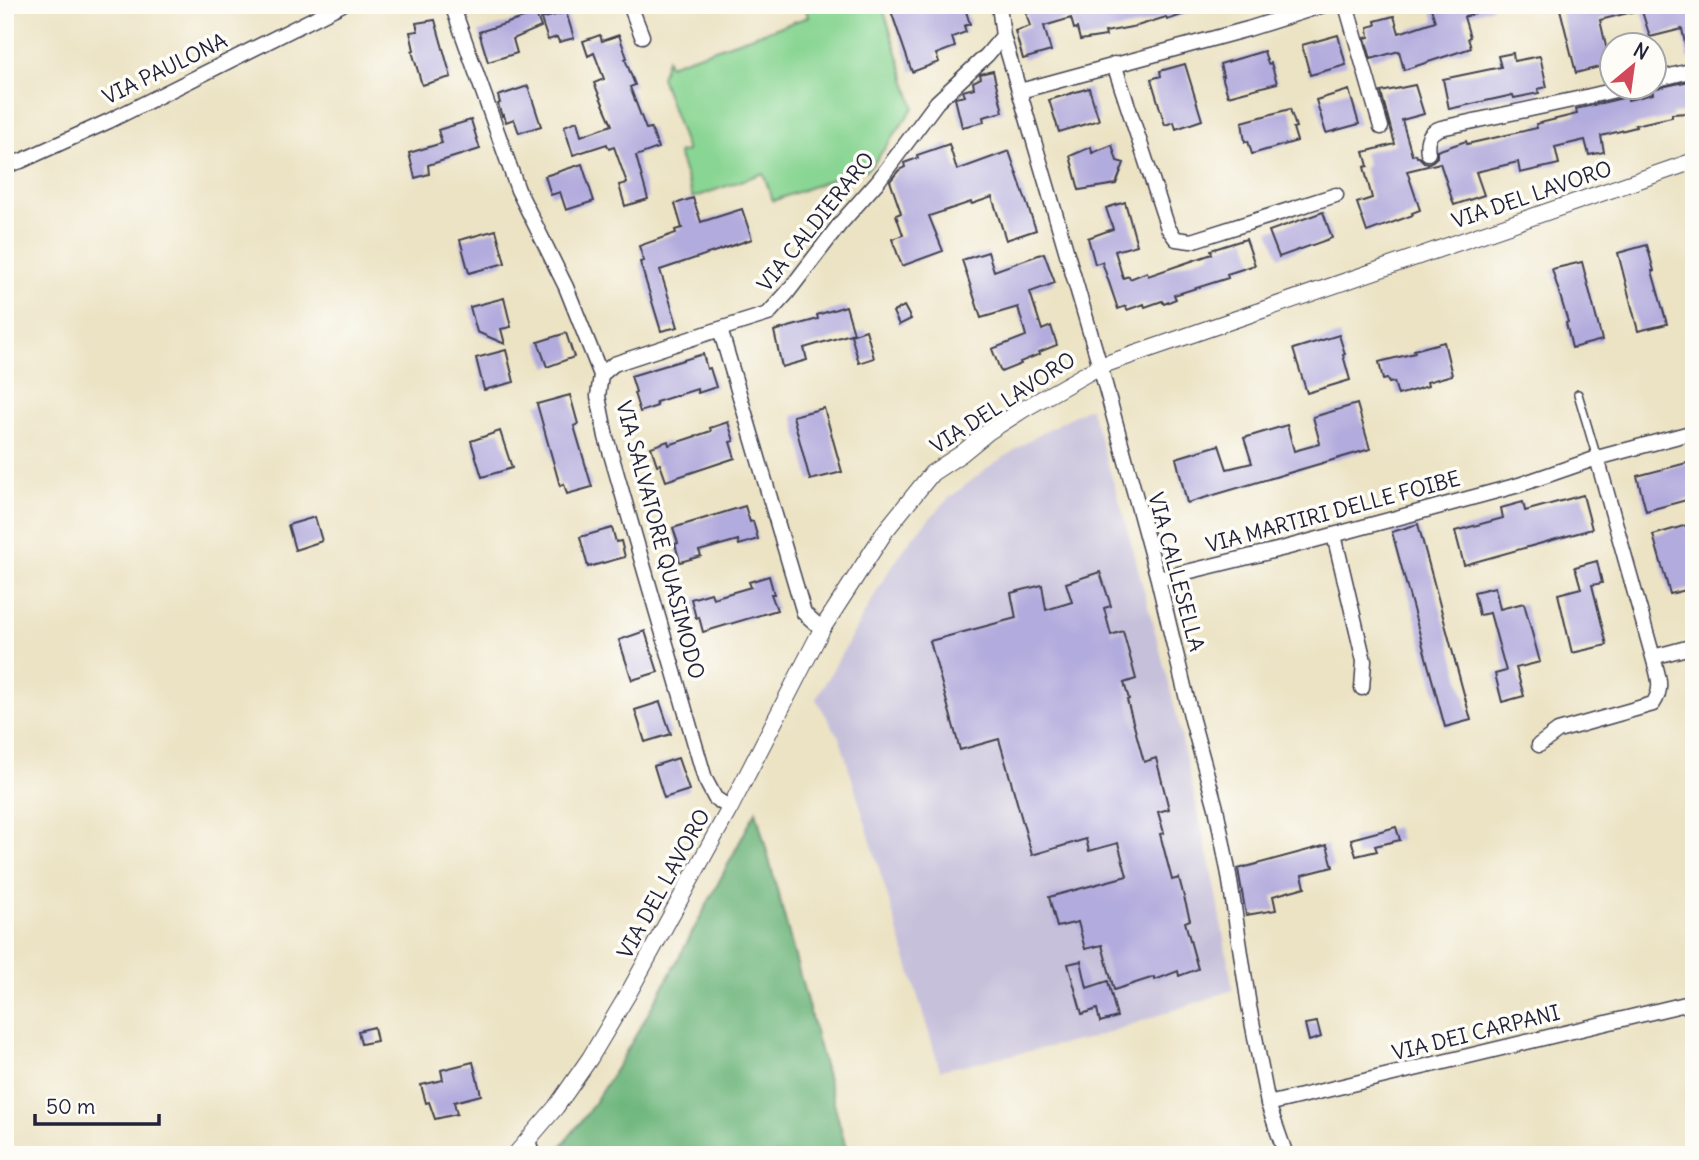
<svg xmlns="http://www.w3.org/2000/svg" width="1699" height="1160" viewBox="0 0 1699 1160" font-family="Delius,sans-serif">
	<rect width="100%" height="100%" fill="#fdfcf7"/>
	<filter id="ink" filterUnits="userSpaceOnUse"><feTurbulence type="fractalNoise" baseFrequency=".0143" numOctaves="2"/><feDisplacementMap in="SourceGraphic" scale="14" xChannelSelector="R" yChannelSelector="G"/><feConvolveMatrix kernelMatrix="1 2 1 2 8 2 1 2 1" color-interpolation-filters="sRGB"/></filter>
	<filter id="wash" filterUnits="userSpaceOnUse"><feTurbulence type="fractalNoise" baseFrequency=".00686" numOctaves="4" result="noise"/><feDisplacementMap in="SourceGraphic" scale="28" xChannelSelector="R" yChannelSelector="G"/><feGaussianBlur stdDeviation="1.57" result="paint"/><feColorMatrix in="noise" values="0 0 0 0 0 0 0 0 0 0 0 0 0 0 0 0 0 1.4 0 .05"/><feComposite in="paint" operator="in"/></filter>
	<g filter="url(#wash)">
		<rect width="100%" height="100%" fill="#ece3c4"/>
		<!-- industrial -->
		<path fill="#c6c0da" d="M1090,407L1123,513L1171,691L1215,888L1233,990L1092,1038L940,1070L840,739L816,699L886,575L914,535L949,498L990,466L1041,433Z"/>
		<!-- green -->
		<path fill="#89d593" stroke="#567c67" stroke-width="2" d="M805,5H882L914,107L874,163L866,170L846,174L773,201L763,173L693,198L678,153L687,151L661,77L667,59L669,65L808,17Z"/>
		<!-- forest -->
		<path fill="#6eb67d" stroke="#486c5c" stroke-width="2" d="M756,811L848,1155H555C566,1139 580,1125 590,1109C653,1014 703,911 756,811Z"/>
		<g id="blocks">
			<!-- building -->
			<path fill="#b2abdd" d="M908,5H964L970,24L964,26L966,32L952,37L955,47L936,54L939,62L912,72L891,11Z
				M1051,5H1109L1110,12L1129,5H1203V8L1167,20L1166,17L1137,26L1105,32L1106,36L1080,40L1077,28L1074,29L1071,18L1044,26L1051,51L1023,59L1015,31L1030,26L1026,13Z
				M1430,5H1491L1492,8L1464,17L1470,37L1468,38L1471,48L1404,70L1399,51L1371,59L1365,38L1369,37L1368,27L1376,25L1375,21L1394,16L1399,33L1435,21Z
				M1559,5H1640V10L1600,20L1610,64L1576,73Z
				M1640,5H1694V58H1688L1682,29L1650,37Z
				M566,12L574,38L559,42L557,37L548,40L541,19Z
				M536,14L541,27L513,39L517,53L488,62L479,32Z
				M435,20L451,77L422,85L412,51L414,50L410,32L418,31L416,23Z
				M600,35L602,41L619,35L627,58L625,59L635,85L630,87L646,129L651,128L658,148L636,156L648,199L625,206L619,185L627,183L614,147L609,149L607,144L573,155L564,126L577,121L581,136L612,125L594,83L604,79L594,53L588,56L583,41Z
				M1338,35L1346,65L1310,75L1302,45Z
				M1264,51L1268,64L1271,63L1277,83L1228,96L1222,76H1223L1220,64Z
				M1513,53L1514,61L1540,56L1547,87L1538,89L1539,93L1514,98L1513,95L1449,109L1443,79L1501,67L1498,56Z
				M1185,64L1202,120L1176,129L1174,122L1165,125L1151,79L1161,76L1160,71Z
				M993,71L1003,112L983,117L984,122L962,127L955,98L965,96L963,91L974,88L973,82L981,78L980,74Z
				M1694,80V108L1687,110V113L1672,114V117L1635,125L1636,127L1601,136L1604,152L1589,155L1585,140L1555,147L1559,164L1520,173L1518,162L1476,172L1484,195L1454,205L1440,163L1407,171L1420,210L1412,213L1413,215L1367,232L1357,203L1372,198L1364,167L1368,166L1364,152L1395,144L1381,92L1415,85L1424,114L1402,120L1412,155L1416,154L1417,157H1419L1424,162L1429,163L1433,161L1437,157V151L1466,141L1467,144L1537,128L1536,124L1577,114L1576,109L1627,97L1628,100L1653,94L1652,89Z
				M528,86L541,126L519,133L514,119L506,122L504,115L502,116L498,104L500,103L498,96Z
				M1089,88L1099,120L1059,132L1049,100Z
				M1349,90L1359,124L1326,133L1316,100Z
				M1290,109L1296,127L1293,128L1297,141L1252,154L1248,141L1245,142L1242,122Z
				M471,120L480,149L428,165L429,174L415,178L409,153L442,143L438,130Z
				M949,144L957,170L1009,151L1036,230L1006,240L992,197L972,204L971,202L929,216L943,251L902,266L892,239L903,235L896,215L901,213L890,181L899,170L905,167L904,163L918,158L917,155Z
				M1112,145L1117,161L1124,163L1116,184L1079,190L1070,156L1091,147L1092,153Z
				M582,164L594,201L566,210L560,192L551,195L545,176Z
				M693,198L701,222L742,209L752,239L660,270L678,327L661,331L640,262L644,261L639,246L676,233L675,230L682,228L675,204Z
				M1125,202L1137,245L1115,251L1123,278L1129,276L1130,279L1147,272L1148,276L1212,254L1211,250L1246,239L1255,265L1227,274L1228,278L1174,295L1176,299L1164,304L1162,301L1145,307L1144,304L1127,310L1126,306L1118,309L1102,262L1095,264L1088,238L1113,229L1106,208Z
				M1323,212L1332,238L1279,257L1269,231Z
				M496,230L505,263L469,273L460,240Z
				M1647,245L1654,271H1652L1667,324L1638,331L1618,253Z
				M988,252L994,271L1044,253L1055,283L1030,292L1042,330L1051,326L1057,345L1039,352L1040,354L1020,362L1021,364L1001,372L992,349L1026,336L1018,307L981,318L962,260Z
				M1582,262L1602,340L1572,348L1566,323L1568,322L1552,269Z
				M504,298L511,327L501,329L505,344L477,332L470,307Z
				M846,306L854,333L804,348L807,360L782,367L774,331L818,319L817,315Z
				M904,306L911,319L899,325L893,312Z
				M866,330L874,358L859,363L851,335Z
				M566,333L574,357L547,367L538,342Z
				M1339,335L1345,354L1343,355L1350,380L1307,393L1293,349Z
				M1444,342L1452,375L1427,382L1428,386L1398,395L1394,382L1389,383L1387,379L1383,380L1379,362L1415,353L1414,350Z
				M506,350L514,382L484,390L476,358Z
				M703,354L707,369L710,368L716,387L698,393L697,389L656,402L657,406L640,412L634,393L636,392L631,376Z
				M570,395L578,424L574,426L592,487L567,494L564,484L560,486L537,404Z
				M1357,404L1370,449L1187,503L1176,458L1219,445L1227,469L1252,463L1244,438L1287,425L1294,451L1319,444L1320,443L1313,417Z
				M824,408L842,472L810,480L793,416Z
				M728,422L734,441L730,442L735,458L666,481L660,464L657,465L651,447L668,441L669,445L711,431L710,428Z
				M500,431L512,468L482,477L471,441Z
				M1694,461V498L1646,511L1637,476Z
				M1583,495L1592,529L1464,565L1455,531L1503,518L1501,508L1523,502L1525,511Z
				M745,506L750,522L753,521L758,539L739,545L738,540L699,551L701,556L680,562L675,544L678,543L673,528Z
				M315,517L322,541L295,550L288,525Z
				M1418,524L1471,720L1445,727L1392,532Z
				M1687,525L1694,548V588L1670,594L1653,535Z
				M612,528L616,542L621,541L625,557L588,567L580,537Z
				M1597,561L1602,583L1592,585L1607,645L1572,653L1558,594L1581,588L1575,567Z
				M1100,572L1111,606L1104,608L1111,635L1123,631L1136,679L1124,683L1129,699L1127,700L1144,762L1156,758L1169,809L1158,812L1164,833L1160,834L1172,880L1179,878L1190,920L1185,922L1198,969L1179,976L1178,971L1155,980L1154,977L1114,990L1102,945L1085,949L1078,922L1057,927L1049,897L1127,876L1118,843L1089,851L1086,839L1032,855L999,739L960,750L930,641L1016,618L1011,593L1042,585L1046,610L1072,602L1066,583Z
				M769,576L774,594H771L777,610L703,632L699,617L696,618L691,599L711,593L713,598L751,587L749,582Z
				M1495,587L1500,609L1524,603L1540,662L1516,668L1524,696L1502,702L1495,674L1506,671L1490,613L1479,615L1474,592Z
				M645,631L658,672L632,680L619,640Z
				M660,702L671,734L645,742L635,710Z
				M678,758L689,790L664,798L654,766Z
				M1396,827L1400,840L1375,846L1377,851L1356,856L1351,839Z
				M1327,845L1333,867L1302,875L1305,887L1273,896L1276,910L1246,915L1238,869Z
				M1081,961L1087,988L1108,981L1117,1017L1100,1022L1097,1009L1082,1014L1068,964Z
				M1317,1022L1321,1037L1309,1041L1305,1024Z
				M374,1027L377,1041L361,1044L358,1031Z
				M473,1062L481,1095L454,1102L457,1114L435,1119L429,1102L426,1103L421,1085L443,1080L441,1070Z"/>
		</g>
	</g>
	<g filter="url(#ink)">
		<use href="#blocks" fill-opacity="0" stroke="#403f50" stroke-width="2"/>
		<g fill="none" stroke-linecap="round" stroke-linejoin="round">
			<!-- service casing -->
			<g stroke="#403f50" stroke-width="10">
				<path id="service" d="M1578,394L1597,458"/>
			</g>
			<!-- minor casing -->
			<g stroke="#403f50" stroke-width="17">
				<path id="minor" d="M452,5L518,190L566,287L601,375L598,396L606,437L705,779L715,798L730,808
					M630,5L642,36
					M999,5L1003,36L1100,366L1158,579L1192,720L1216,808L1229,875L1249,1006L1268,1104L1286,1155
					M1346,5L1381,127
					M1114,64L1168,228L1176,239L1191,241L1336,195
					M1654,80L1694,70
					M1020,91L1248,29L1324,5
					M1428,153C1426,141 1428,132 1441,128L1577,99L1624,88
					M5,166L21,161L109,121L341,5
					M601,375L614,364L720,329
					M1334,535L1364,661L1362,688
					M1158,579L1285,548L1519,485L1597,458L1694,432
					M822,629L804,613L720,329L768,314L787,293L840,224L878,181L937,102L987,55L1003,36
					M1653,657L1694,646
					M1539,745L1558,731L1653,704C1664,687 1658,676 1653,657L1597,458
					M1268,1104L1694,1002
					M528,1139L532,1155"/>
			</g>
			<!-- tertiary casing -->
			<g stroke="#403f50" stroke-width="18">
				<path id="tertiary" d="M515,1155L556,1107L590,1058L628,994L730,808L822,629L886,530L932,473L961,454L988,432L1024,409L1100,366L1694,161"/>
			</g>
			<!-- service -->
			<use href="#service" stroke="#fff" stroke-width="7"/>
			<!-- minor -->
			<use href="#minor" stroke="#fff" stroke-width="14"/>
			<!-- tertiary -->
			<use href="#tertiary" stroke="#fff" stroke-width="16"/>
		</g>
	</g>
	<g text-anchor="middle" stroke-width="7" stroke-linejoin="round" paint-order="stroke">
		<!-- street labels -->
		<g font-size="21" fill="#22223b" stroke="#fdfcf7">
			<text transform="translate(165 69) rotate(-26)" y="7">VIA PAULONA</text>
			<text transform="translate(1532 195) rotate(-19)" y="7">VIA DEL LAVORO</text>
			<text transform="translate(816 222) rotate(-51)" y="7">VIA CALDIERARO</text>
			<text transform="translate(1003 403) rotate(-33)" y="7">VIA DEL LAVORO</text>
			<text transform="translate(1333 512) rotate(-15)" y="7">VIA MARTIRI DELLE FOIBE</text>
			<text transform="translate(660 540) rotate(75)" y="7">VIA SALVATORE QUASIMODO</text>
			<text transform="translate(1176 572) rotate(75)" y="7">VIA CALLESELLA</text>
			<text transform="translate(664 884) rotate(-61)" y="7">VIA DEL LAVORO</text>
			<text transform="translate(1476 1033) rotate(-14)" y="7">VIA DEI CARPANI</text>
		</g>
	</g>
	<!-- margin -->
	<rect width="1699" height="1160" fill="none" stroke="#fdfcf7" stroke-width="28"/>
	<!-- north arrow -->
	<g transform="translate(1633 66) rotate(29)"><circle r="33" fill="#fdfcf7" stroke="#a5a5ac" stroke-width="2"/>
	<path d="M0-5L12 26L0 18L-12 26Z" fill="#d1495b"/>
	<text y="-10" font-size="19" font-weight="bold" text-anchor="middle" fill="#22223b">N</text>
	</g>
	<!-- scale -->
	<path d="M35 1114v10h124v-10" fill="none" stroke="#22223b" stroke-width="3.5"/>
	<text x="46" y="1114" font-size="21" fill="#22223b" stroke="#fdfcf7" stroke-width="5" paint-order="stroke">50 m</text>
</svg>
